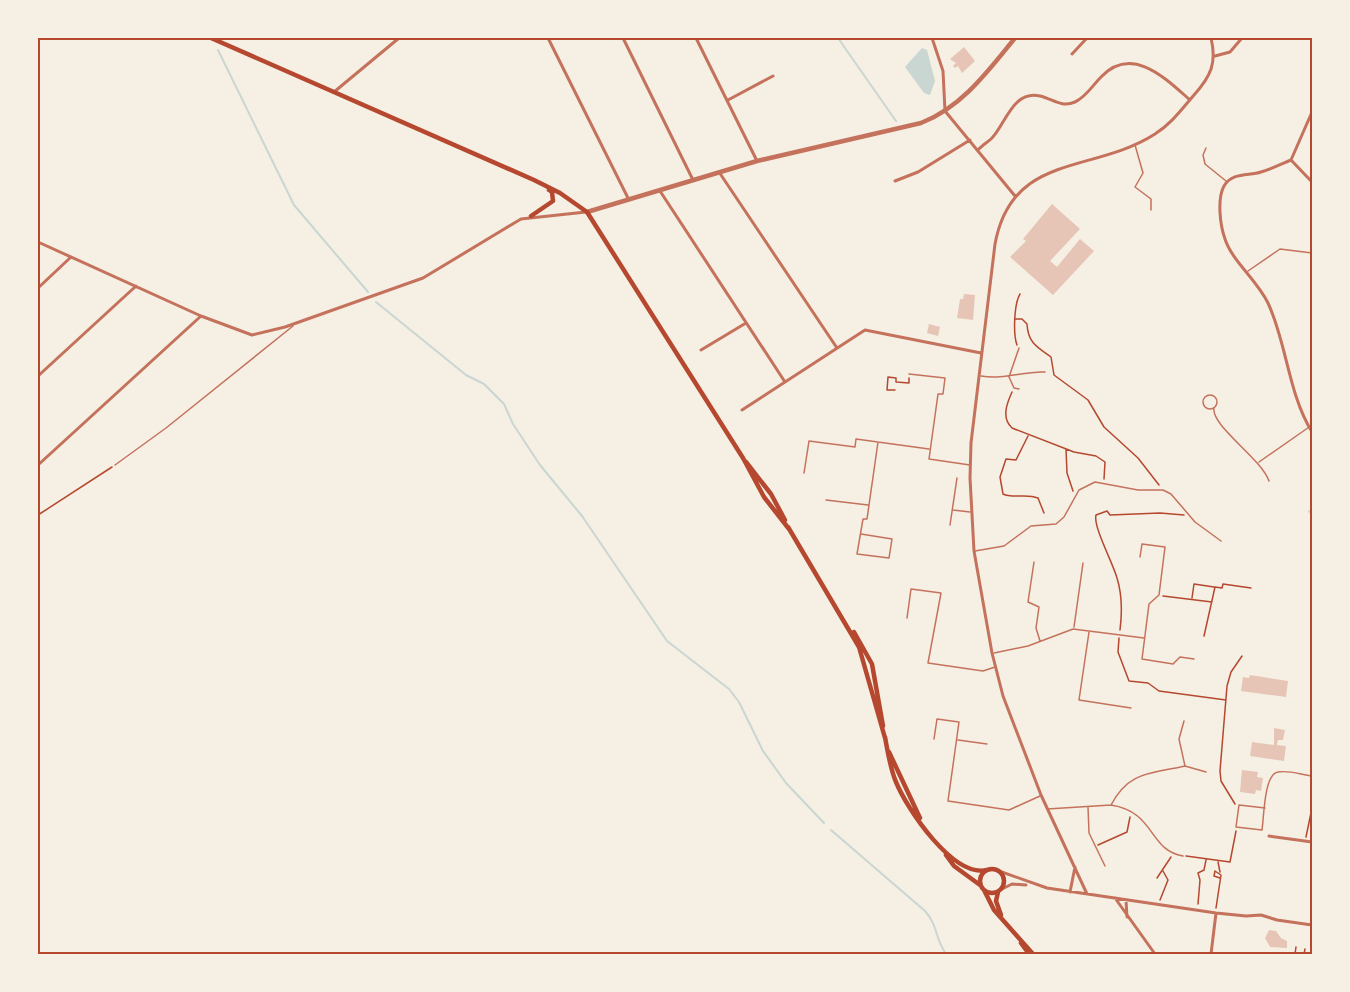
<svg xmlns="http://www.w3.org/2000/svg" width="1350" height="992" viewBox="0 0 1350 992" font-family="'Alegreya Sans',sans-serif">
	<rect width="100%" height="100%" fill="#f6efe4"/>
	<!-- water -->
	<path fill="#c9d6d2" d="M922,48L927,50L935,81L930,95L924,93L905,67Z"/>
	<g fill="none" stroke-linecap="round" stroke-linejoin="round">
		<!-- stream -->
		<path stroke="#c9d6d2" stroke-width="2" d="M838,38L896,121
			M218,50L294,205L368,292
			M376,302L466,375L484,384L504,404L513,424L540,465L582,516L667,641L729,689L739,702L763,751L786,783L824,823
			M1309,511L1312,515
			M831,830L925,911C939,927 934,937 946,954"/>
	</g>
	<!-- building -->
	<path fill="#e6c5b7" d="M964,47L975,61L962,73L958,66L955,68L953,66L956,63L950,59Z
		M1052,204L1080,229L1050,261L1057,267L1080,239L1094,251L1053,295L1010,257L1026,241L1023,239Z
		M964,294L975,295L973,320L957,318L960,299H963Z
		M929,324L940,327L938,336L927,333Z
		M1250,675L1288,681L1286,697L1241,691L1243,677L1249,678Z
		M1274,728L1285,730L1283,740H1278L1277,745L1286,746L1284,761L1250,756L1252,742L1274,745Z
		M1242,770L1258,772L1257,777L1263,778L1261,791L1256,790L1255,794L1240,792Z
		M1269,930L1276,931L1281,938L1287,941V948L1270,947L1265,938Z"/>
	<g fill="none" stroke-linecap="round" stroke-linejoin="round">
		<!-- path -->
		<path stroke="#b5482f" stroke-width="1.5" d="M1016,319H1022L1027,324C1028,343 1037,347 1051,357L1054,375L1088,400L1104,427L1138,458L1159,485
			M1017,345C1013,334 1014,304 1020,294
			M895,390H887L888,377L896,378V382L909,383V378
			M1012,392C1007,403 1001,418 1012,428L1074,452L1096,456L1105,462L1104,479
			M1028,436L1016,460L1006,459L1000,477L1003,494C1013,499 1026,493 1038,498L1044,513
			M1066,449L1067,473L1073,491
			M38,515L112,467
			M1163,596L1212,602
			M1192,598L1194,584L1214,587
			M1120,630C1122,614 1122,594 1117,578C1113,563 1093,527 1096,515L1107,511L1110,515L1160,513L1184,515
			M1204,636L1215,587L1222,588L1223,584L1251,588
			M1119,638L1118,652L1129,681L1148,683L1159,691L1226,700
			M1235,804L1221,781L1220,771L1227,686L1231,672L1242,656
			M1306,837L1312,808
			M1098,845L1127,832L1130,817
			M1186,856L1230,862L1236,831
			M1218,862L1220,872
			M1157,878L1171,857
			M1160,900L1168,880L1163,871
			M1198,904L1200,880L1198,873L1204,870L1206,860
			M1216,908L1221,875L1215,871L1214,876L1220,878
			M1295,954L1296,947
			M1304,954L1305,949"/>
		<!-- service -->
		<path stroke="#c5725c" stroke-width="1.5" d="M1135,145L1143,173L1135,187L1151,199V210
			M1206,148L1203,155L1205,164L1226,181
			M1248,271L1280,249L1312,253
			M1312,323V325
			M909,374L945,378L943,394H938L929,459L970,465
			M981,376C1004,380 1023,371 1045,372
			M1019,389L1014,388L1009,377L1019,348
			M1203 402a7 7 0 1 1 14 0a7 7 0 1 1-14 0Z
			M1214,408C1211,426 1261,458 1269,481
			M1259,462L1312,425
			M115,465L166,428L293,326
			M804,473L809,441L855,447L856,439L929,449
			M826,500L868,505
			M953,510L970,512
			M950,525L957,478
			M861,534L892,539L889,558L857,554L863,519H867L878,442
			M975,551L1004,546L1031,526L1056,524L1064,517L1079,490L1095,482L1138,490H1163L1171,494L1195,522L1221,541
			M1140,557L1142,544L1165,547L1159,595L1149,604L1142,659L1173,664L1180,657L1194,659
			M1034,562L1028,602L1039,607L1036,628L1040,641
			M907,618L911,589L941,593L928,663L983,671L995,667
			M1074,627L1083,563
			M1089,632L1079,700L1131,708
			M994,653L1028,646L1073,629L1144,638
			M934,739L937,719L959,722L948,801L1009,810L1040,796
			M958,740L987,744
			M1185,766L1206,772
			M1111,805C1156,812 1148,850 1183,856
			M1088,807L1089,833L1105,866
			M1265,808L1239,805L1236,827L1262,830C1264,817 1264,774 1278,772C1289,770 1302,775 1312,776
			M1047,809L1111,805C1129,771 1150,774 1185,766L1179,739L1184,721"/>
		<!-- minor -->
		<path stroke="#c5725c" stroke-width="3" d="M548,38L629,200
			M623,38L693,180
			M696,38L757,161
			M932,38L943,71L945,111L1015,196
			M1072,54L1087,38
			M1215,56L1230,52L1242,38
			M334,92L399,38
			M728,100L773,76
			M978,150C982,145 988,142 992,138C1006,123 1013,90 1040,96C1053,99 1061,108 1075,102C1086,97 1093,85 1101,77C1132,44 1166,79 1190,100
			M1291,160C1281,164 1272,169 1261,172C1249,176 1232,172 1224,186C1217,199 1220,225 1225,239C1232,261 1257,280 1268,303C1287,344 1288,393 1312,432
			M1291,160L1312,112
			M1291,160L1312,182
			M719,172L837,348
			M895,181L918,172L970,140
			M660,191L785,382
			M38,242L201,316L252,335L285,327L423,278L521,219L586,212
			M38,288L71,257
			M701,350L746,323
			M38,376L136,286
			M742,410L865,330L981,353
			M38,465L201,316
			M1269,836L1312,842
			M999,871L1047,888L1216,913L1246,916L1261,915L1277,920L1312,925
			M1000,890L1012,884L1026,885
			M1070,892L1075,867
			M1087,894L1041,795L1003,696L992,653L974,551L970,478L971,443L995,244C1012,152 1093,174 1155,134C1171,124 1182,109 1194,95C1211,76 1217,63 1211,38
			M1115,898L1155,954
			M1126,900L1127,917
			M1211,954L1216,913"/>
		<!-- tertiary -->
		<path stroke="#c5725c" stroke-width="4.5" d="M587,212L757,161L921,123C962,107 988,71 1015,38"/>
		<!-- secondary -->
		<path stroke="#b5482f" stroke-width="4.5" d="M211,38L534,180L560,193L587,212L743,458L764,497L789,529
			M531,216L553,201L552,192L549,190
			M746,462L771,494L785,520
			M788,527L859,647L885,738
			M854,632L872,664L883,726
			M885,737C888,753 890,768 896,782C907,809 953,878 987,870
			M889,752L920,818
			M946,855L954,866L980,885
			M980 881a12 12 0 1 1 24 0a12 12 0 1 1-24 0Z
			M984,890L994,910L1033,954
			M998,892L996,901L1001,915
			M1021,943L1029,954"/>
	</g>
	<!-- border -->
	<rect width="1350" height="992" fill="none" stroke="#f6efe4" stroke-width="78"/>
	<rect x="39" y="39" width="1272" height="914" fill="none" stroke="#b5482f" stroke-width="2"/>
</svg>
